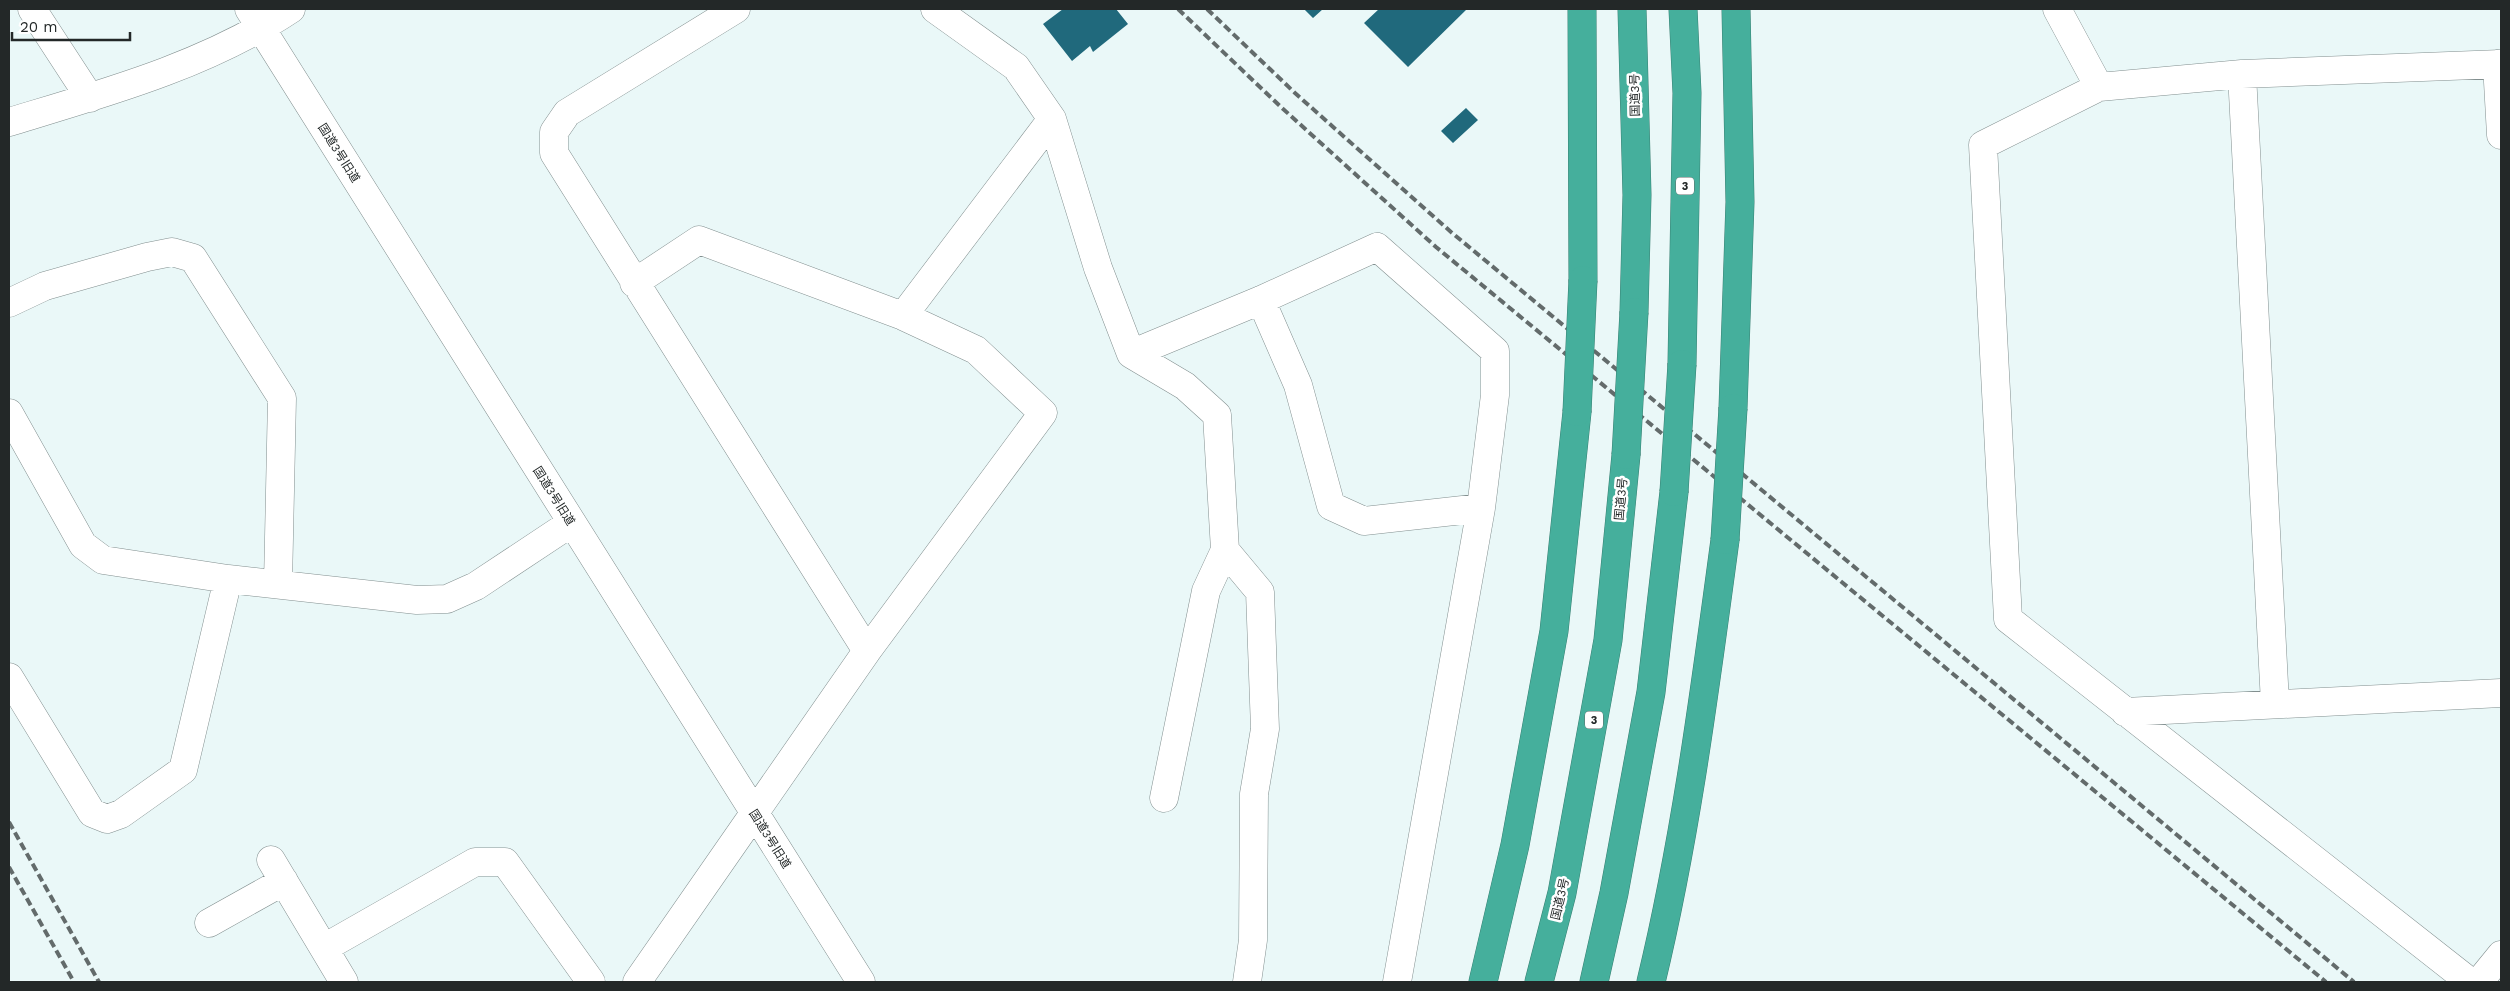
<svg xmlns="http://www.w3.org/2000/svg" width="2510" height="991" viewBox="0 0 2510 991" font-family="'Work Sans','Noto Sans JP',sans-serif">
	<rect width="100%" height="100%" fill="#eaf8f8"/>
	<!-- building -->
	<path fill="#20697c" d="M1063,9H1116L1128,24L1093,52L1090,46L1072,61L1043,24Z
		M1304,9H1323L1313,18Z
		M1379,9H1467L1408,67L1364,23Z
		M1466,108L1478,120L1453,143L1441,131Z"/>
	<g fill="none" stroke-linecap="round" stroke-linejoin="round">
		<!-- minor casing -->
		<g stroke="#828f8f" stroke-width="29">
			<path id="minor" d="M32,9L90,98
				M249,9L861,982
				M736,9L567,113L554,132V153L867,651
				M935,9L1016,67L1052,119L1098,268L1131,354L1185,386L1217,415L1225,550L1260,592L1265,729L1254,794L1253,940L1247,982
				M2057,9L2099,87
				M2497,64L2501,135
				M2242,74L2275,703
				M9,122C105,93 207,65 291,9
				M634,283L699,240L903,316L976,350L1043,413L867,651L637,982
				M1261,300L1298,385L1331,506L1364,521L1481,508
				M9,303L45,286L147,257L172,252L193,258L282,398L278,584
				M903,316L1052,119
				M1131,354L1261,300L1377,247L1495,351V395L1481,508L1397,982
				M9,413L83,545L103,560L228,579L417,600L447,599L476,586L571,523
				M9,677L92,813L107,819L121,814L183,770L228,579
				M2125,712L2501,693
				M1164,798L1206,591L1225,550
				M271,860L344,982
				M209,923L284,881
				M324,948L475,862H505L591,982
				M2470,982L2008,619L1983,145L2099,87L2242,74L2501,64
				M2479,982L2501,955"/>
		</g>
		<!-- highway casing -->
		<g stroke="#398073" stroke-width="29">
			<path id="highway" d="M1582,9L1583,280
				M1632,9L1637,195L1634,312
				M1682,364L1687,93L1683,9
				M1733,408L1740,202L1736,9
				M1483,982L1515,845L1554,631L1577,412
				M1539,982L1562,893L1608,640L1626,455
				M1594,982L1614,893L1651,692L1674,492
				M1651,982C1686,837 1705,688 1725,540"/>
		</g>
		<!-- minor -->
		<use href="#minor" stroke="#fff" stroke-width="28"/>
		<!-- highway -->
		<use href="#highway" stroke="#45af9c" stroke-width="28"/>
		<!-- rail -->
		<path stroke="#636b6b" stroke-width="4" stroke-dasharray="8 4" stroke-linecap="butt" d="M1178,9L1282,108L1436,247L2326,982
			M1207,9L1295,93L1451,232L2354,982
			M9,822L99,982
			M9,867L74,982"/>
		<!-- highway-bridge casing -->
		<g stroke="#398073" stroke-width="29" stroke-linecap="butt">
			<path id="highway-bridge" d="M1577,412L1583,280
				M1626,455L1634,312
				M1674,492L1682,364
				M1725,540L1733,408"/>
		</g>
		<!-- highway-bridge -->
		<use href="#highway-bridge" stroke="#45af9c" stroke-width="28"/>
	</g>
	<g text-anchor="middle" stroke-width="5" stroke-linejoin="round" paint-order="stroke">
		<!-- shield labels -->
		<g fill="#fff" stroke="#656868" stroke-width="1">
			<rect x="1676" y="177.5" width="18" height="17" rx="4"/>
			<rect x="1585" y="711.5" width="18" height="17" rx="4"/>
		</g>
		<g font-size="11" font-weight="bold" fill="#232828">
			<text x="1685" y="190">3</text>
			<text x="1594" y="724">3</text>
		</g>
		<!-- street labels -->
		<g font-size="12" fill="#232828" stroke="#fff">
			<text transform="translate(1635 95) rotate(-91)" y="4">国道3号</text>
			<text transform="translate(339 153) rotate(58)" y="4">国道3号旧道</text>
			<text transform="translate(554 496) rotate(58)" y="4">国道3号旧道</text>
			<text transform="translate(1621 499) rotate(-85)" y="4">国道3号</text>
			<text transform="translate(770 839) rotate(58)" y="4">国道3号旧道</text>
			<text transform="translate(1560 899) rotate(-77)" y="4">国道3号</text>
		</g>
	</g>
	<!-- border -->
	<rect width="2510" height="991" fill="none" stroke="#232828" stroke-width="20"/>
	<!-- scale -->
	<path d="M12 32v8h118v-8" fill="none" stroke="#232828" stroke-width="2.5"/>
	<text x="20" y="32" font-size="15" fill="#232828" stroke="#ffffff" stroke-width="4" paint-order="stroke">20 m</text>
</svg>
